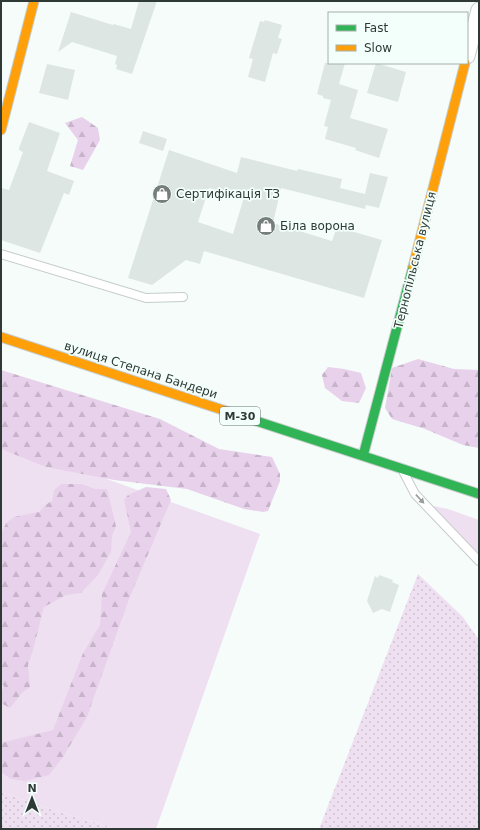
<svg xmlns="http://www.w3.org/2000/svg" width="480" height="830" viewBox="0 0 480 830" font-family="'DejaVu Sans',sans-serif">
	<defs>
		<pattern id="forest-firs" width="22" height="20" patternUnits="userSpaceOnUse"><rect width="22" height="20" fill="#e8d1eb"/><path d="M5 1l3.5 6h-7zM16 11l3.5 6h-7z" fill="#c7b4ca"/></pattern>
		<pattern id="park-dots" width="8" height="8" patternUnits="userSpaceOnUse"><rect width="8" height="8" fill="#efe0f1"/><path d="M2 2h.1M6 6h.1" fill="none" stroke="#cdc1cf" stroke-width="1.8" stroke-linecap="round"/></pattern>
	</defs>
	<rect width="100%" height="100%" fill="#f6fcfa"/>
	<!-- grass -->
	<path fill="#efe0f1" d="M1,441L260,534L156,829H116L44,807L1,792Z
		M429,505L448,509L479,520V560Z"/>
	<!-- forest -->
	<path fill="url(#forest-firs)" d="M82,117L98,128L100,140L83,170L70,166L78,140L65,123Z
		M418,359L454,369L479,370V448L463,445L425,429L392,419L385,408L392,368Z
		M328,367L344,369L361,373L366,388L359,403L342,401L325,388L322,375Z
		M1,370L160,419L219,449L272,457L280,474V481L268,511L263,512L244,509L187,489L114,480L46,467L1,449Z
		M61,484H82L95,489H107L116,526L112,536L111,552L98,575L81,593L66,595L44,607L33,650L28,665L30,687L22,693L10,708L1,703V693L4,686L1,683V535L6,523L14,517L39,512L45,505L52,501L54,490Z
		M146,487L166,489L171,500L129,599L87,717L63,757L49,775L25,781L11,779L1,772V743L53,730L83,653L100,625L102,594L131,532L124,500L128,495Z"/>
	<!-- park -->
	<path fill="url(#park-dots)" d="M418,574L463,617L479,640V829H319Z
		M1,792L44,807L116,829H1Z"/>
	<!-- building -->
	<path fill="#dde6e3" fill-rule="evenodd" d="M139,1H157L132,74L116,69L117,65L115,64L117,56L72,42L58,52L71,12L113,25L114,24L131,29Z
		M265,20L282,25L278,38L282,39L277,54L273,53L265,82L248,77L253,59L249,58L260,21L264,22Z
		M325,63H345L339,84L358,90L350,118L388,129L379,158L355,150L356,148L325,139L328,127L324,126L331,100L323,98V96L317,94Z
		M376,63L406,72L398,102L367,93Z
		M47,64L75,70L68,100L39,93Z
		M29,122L60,133L47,171L74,181L69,195L64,193L40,253L1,240V188L9,190L23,152L19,150V148Z
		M143,131L167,139L163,151L139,143Z
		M169,150L237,173L241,157L297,171L298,169L342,179L340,188L365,194L370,173L388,177L379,208L366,205L365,209L281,188L273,223L332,241L337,227L382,240L364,298L204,251L200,264L186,260L152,285L128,278ZM209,188L244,197L233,234L198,222Z
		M379,575L393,580L392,582L399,585L390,612L382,609L373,613L367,601L375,576L378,578Z"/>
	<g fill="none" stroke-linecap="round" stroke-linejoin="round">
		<!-- lane casing -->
		<g stroke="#c5cdcb" stroke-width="10">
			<path id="lane" d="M1,254L146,298L183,297
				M404,473L415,494L479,561"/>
		</g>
		<!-- street casing -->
		<g stroke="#c5cdcb" stroke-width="17">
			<path id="street" d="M467,56L479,10"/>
		</g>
		<!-- fast casing -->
		<g stroke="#c5cdcb" stroke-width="11">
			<path id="fast" d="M235,414L479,494
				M363,456L413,267"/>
		</g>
		<!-- slow casing -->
		<g stroke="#c5cdcb" stroke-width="11">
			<path id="slow" d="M1,130L34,1
				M413,267L465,63
				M1,337L235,414"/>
		</g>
		<!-- lane -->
		<use href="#lane" stroke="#fefffe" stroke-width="8"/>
		<!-- street -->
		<use href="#street" stroke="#fefffe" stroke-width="15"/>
		<!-- fast -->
		<use href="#fast" stroke="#30b455" stroke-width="9"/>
		<!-- slow -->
		<use href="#slow" stroke="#ff9f0a" stroke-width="9"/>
	</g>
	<!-- one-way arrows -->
	<defs><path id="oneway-solid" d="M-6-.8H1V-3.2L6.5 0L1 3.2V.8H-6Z"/></defs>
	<use fill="#969c9a" href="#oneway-solid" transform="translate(420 499) rotate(47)"/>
	<!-- icons -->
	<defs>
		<g id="shop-disc" transform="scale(1)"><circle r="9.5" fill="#757e7b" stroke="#f3fffb"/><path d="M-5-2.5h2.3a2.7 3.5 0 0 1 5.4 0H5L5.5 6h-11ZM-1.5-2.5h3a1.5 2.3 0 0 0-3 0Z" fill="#fff"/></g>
	</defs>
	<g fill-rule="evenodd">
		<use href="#shop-disc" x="162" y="194"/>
		<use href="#shop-disc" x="266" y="226"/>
	</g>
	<g text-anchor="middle" stroke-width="3.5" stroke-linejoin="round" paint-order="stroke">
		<!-- shield labels -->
		<rect fill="#f3fffb" stroke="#6a7572" stroke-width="1" x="220" y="407" width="40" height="18" rx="3"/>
		<g font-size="11" font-weight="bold" fill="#2f3a37">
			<text x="240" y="420">М-30</text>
		</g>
		<!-- poi labels -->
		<g font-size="12" fill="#2f3a37" stroke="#f3fffb" text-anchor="start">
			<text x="176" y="198">Сертифікація ТЗ</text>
			<text x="280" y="230">Біла ворона</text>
		</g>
		<!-- street labels -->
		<g font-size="12" fill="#2f3a37" stroke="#f3fffb">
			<text transform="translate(415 260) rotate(-76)" y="4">Тернопільська вулиця</text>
			<text transform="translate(141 370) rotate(18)" y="4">вулиця Степана Бандери</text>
		</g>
	</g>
	<!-- border -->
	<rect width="480" height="830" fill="none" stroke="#2f3a37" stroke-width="4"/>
	<!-- legend -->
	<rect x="328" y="12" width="140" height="52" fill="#f3fffb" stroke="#a5b0ad"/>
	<rect x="336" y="25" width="20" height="6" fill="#30b455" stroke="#a5b0ad"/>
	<text x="364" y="32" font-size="12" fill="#2f3a37">Fast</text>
	<rect x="336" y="45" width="20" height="6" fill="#ff9f0a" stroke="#a5b0ad"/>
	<text x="364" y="52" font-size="12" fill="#2f3a37">Slow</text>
	<!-- north arrow -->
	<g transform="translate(32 798)" stroke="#f3fffb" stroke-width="3" paint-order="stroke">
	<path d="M0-3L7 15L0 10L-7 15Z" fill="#2f3a37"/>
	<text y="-6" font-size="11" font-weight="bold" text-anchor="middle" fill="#2f3a37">N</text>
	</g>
</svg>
